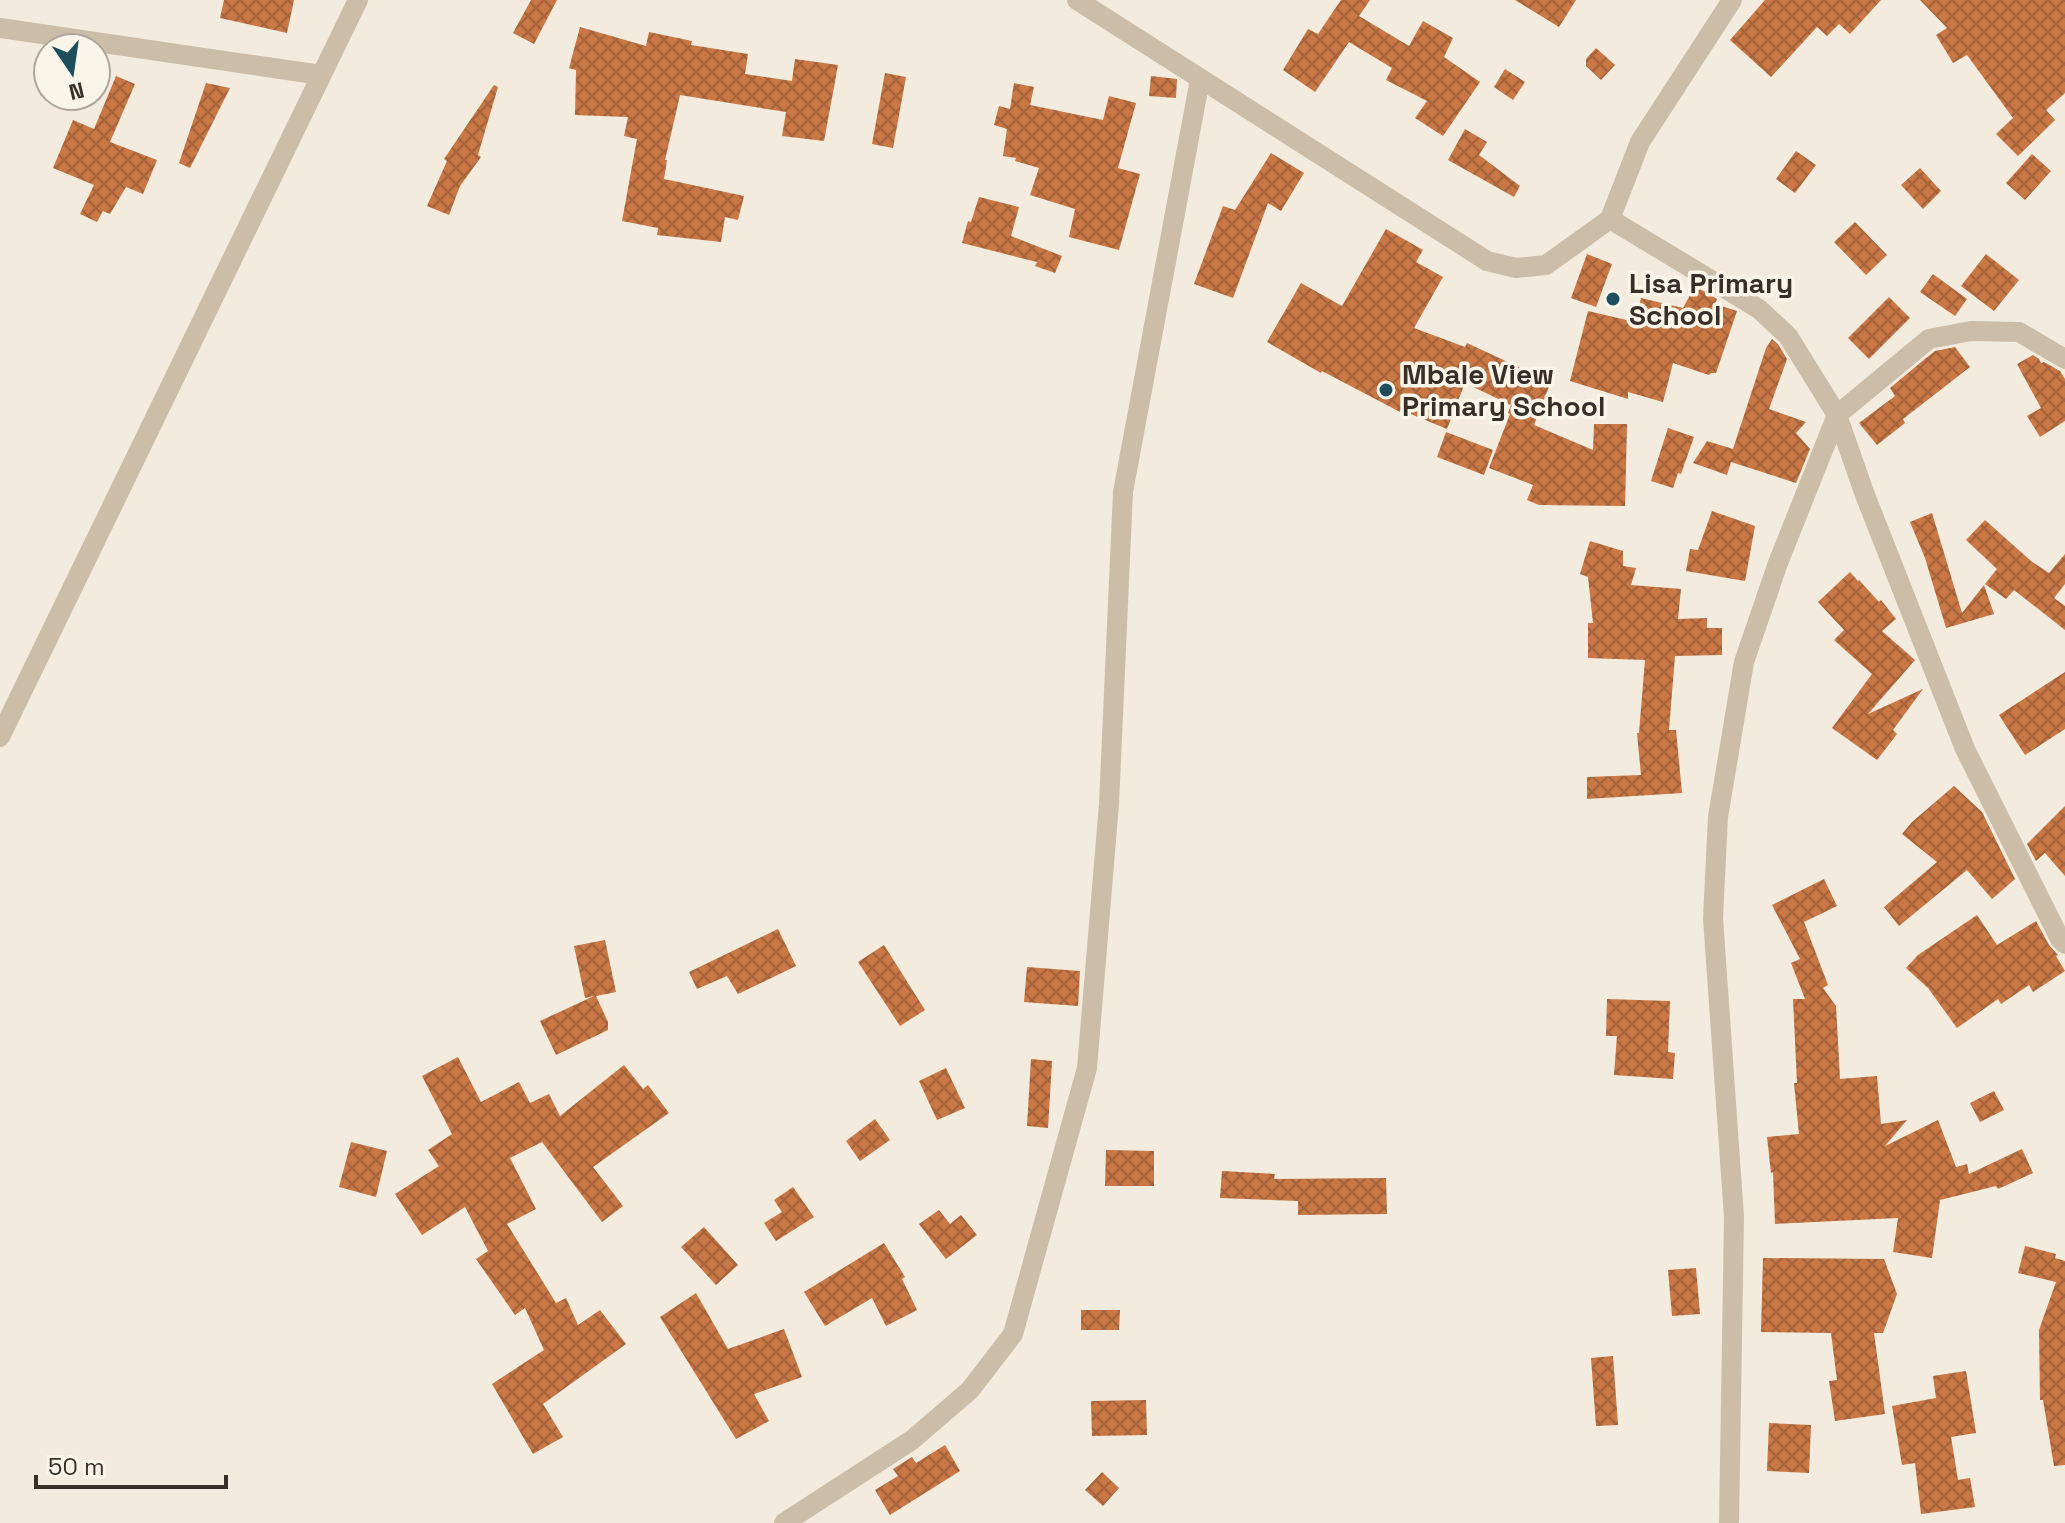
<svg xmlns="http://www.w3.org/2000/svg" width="2065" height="1523" viewBox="0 0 2065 1523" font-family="'Space Grotesk',sans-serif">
	<defs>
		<pattern id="building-cross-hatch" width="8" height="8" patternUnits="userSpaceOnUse" patternTransform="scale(2)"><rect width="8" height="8" fill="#c87745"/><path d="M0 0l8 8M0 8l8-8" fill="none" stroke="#a3623a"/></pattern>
	</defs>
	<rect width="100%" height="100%" fill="#f3ebdd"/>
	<!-- building -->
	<path fill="url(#building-cross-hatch)" d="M224,0H294L287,33L220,18Z
		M531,0H557L534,44L513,33Z
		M1341,0H1370L1359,16L1409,46L1423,21L1453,38L1444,57L1480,82L1443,136L1415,118L1427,101L1386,80L1392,68L1349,42L1315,92L1283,70L1308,29L1318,34Z
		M1515,0H1576L1559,27Z
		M1765,0H1881L1850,34L1839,24L1827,36L1817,27L1771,77L1730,40Z
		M1920,0H2065V93L2046,110L2055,120L2018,156L1996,134L2013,118L1967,55L1953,63L1936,35L1947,28Z
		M580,27L646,46L649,32L692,41L691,45L748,54L745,74L792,81L795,59L838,65L824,141L782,136L786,112L680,95L665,160H667L664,179L744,196L738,220L725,217L721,242L657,235L658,228L622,221L637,139L624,136L628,117L575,115L576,70L569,68Z
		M1596,48L1615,65L1601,80L1586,66V59Z
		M1505,69L1525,82L1513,100L1494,87Z
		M885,73L906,77L893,148L872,144Z
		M116,76L135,84L110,142L157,160L143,194L126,187L110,214L103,211L97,222L80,214L94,185L53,168L73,120L94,129Z
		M1151,76L1177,79L1176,98L1149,96Z
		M206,83L230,88L190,168L179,163Z
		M1014,83L1034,87L1030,105L1103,120L1109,96L1136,103L1118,168L1140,174L1119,250L1069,237L1075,209L1030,195L1039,168L1015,161L1016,158L1003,156L1007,129L994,125L999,106L1010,109Z
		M494,85L498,87L478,155L481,157L460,186L449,215L427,206L447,161L444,159Z
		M1465,129L1487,142L1479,155L1520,186L1514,197L1448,160Z
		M1796,151L1816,165L1795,193L1776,179Z
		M1271,153L1304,173L1281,211L1268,203L1233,298L1194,284L1223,206L1235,210Z
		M2032,154L2051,171L2025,200L2006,183Z
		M1920,168L1941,191L1923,209L1901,185Z
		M979,197L1019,207L1011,236L1062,256L1055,273L1035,266L1037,262L962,243L968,221L971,222Z
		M1855,222L1887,255L1866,275L1834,242Z
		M1386,229L1423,250L1416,262L1443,277L1414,328L1465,347L1467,343L1551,382L1534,425L1593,450L1594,424H1627L1625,506L1539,505L1527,500L1533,485L1489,468L1510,414L1508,413L1511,405L1465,383L1447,429L1401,410L1400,412L1322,371L1321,373L1267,342L1301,283L1342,306Z
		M1587,254L1612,264L1596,307L1571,298Z
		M1986,254L2019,280L1994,311L1961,286Z
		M1933,274L1967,299L1955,316L1920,292Z
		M1695,286L1717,299L1715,304L1737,311L1716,373H1711L1709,375L1673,363L1663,402L1628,392V399L1570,381L1588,311L1635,322L1641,298L1683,308Z
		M1889,297L1910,318L1869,359L1848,338Z
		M1772,339L1778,344L1787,359L1769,409L1806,422L1796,433L1810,449L1796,483L1731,462L1727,475L1693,463L1707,441L1733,449L1766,348Z
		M1955,347L1970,367L1903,419L1905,423L1877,445L1859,423L1895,396L1890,388L1926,358L1935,351Z
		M2033,355L2039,359L2041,363L2044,362L2060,371L2065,379V421L2040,437L2027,416L2041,408L2017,364Z
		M1668,428L1694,437L1681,474L1678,473L1673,488L1651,481Z
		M1446,432L1493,450L1484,475L1437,457Z
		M1712,511L1755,526L1745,581L1686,571L1690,549L1698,550Z
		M1932,513L1962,613L1984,585L1994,614L1946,628L1925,558L1910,522Z
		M1985,520L2031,561L2049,573L2065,554V584L2054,598L2065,606V630L2014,590L2006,599L1985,584L1997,569L1966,540Z
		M1590,541L1623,551V566L1636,568L1631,585L1681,589L1678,619L1707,618V628H1722V655L1675,656L1669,730H1676L1682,793L1587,799V777L1641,775L1637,733H1639L1645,660L1588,658V623H1593L1588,577L1580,574Z
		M1850,572L1858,581L1859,580L1879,602L1881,600L1896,619L1882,631L1915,660L1868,714L1923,689L1893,730L1897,734L1877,760L1832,728L1872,674L1834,640L1844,630L1818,602Z
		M2065,672V729L2025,755L1999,715Z
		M1954,786L1982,812L2015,879L1992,899L1967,870L1899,926L1884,907L1937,862L1902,834L1912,822Z
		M2065,806V876L2045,853L2036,861L2027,844Z
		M1824,879L1837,906L1804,922L1828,985L1823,988L1836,1006L1840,1079L1877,1076L1881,1124L1907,1120L1885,1146L1938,1120L1956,1167L1967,1164L1969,1174L2022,1149L2033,1173L1998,1189L1996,1186L1940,1200L1932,1258L1893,1252L1898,1218L1775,1224L1773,1172L1771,1173L1767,1137L1799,1134L1794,1083H1797L1793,999H1805L1791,963L1800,959L1772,905Z
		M1977,915L1997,945L2036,921L2049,945L2058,955L2056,956L2065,971L2033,992L2029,985L2001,1004L1998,999L1957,1028L1928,988L1906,968L1918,955Z
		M778,929L796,966L738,994L727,976L697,989L689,972Z
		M605,940L616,992L596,996L608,1022V1030L556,1055L540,1021L594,996L585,998L574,946Z
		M884,945L925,1010L900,1026L858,962Z
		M1027,967L1080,971L1078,1006L1024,1002Z
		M1607,999L1670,1001L1668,1052L1675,1053L1673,1079L1614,1075L1617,1036H1606Z
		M458,1057L481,1102L519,1082L530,1103L549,1094L560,1116L624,1065L643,1089L648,1085L669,1113L593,1167L623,1206L602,1222L542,1142L510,1158L536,1209L507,1224L556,1303L566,1298L578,1325L600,1310L626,1344L543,1404L563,1437L533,1454L492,1384L544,1350L525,1308L515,1315L476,1259L488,1251L465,1207L422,1235L395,1194L439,1166L428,1150L452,1134L422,1076Z
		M1031,1059L1052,1061L1048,1128L1027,1126Z
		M946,1068L965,1108L937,1120L919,1081Z
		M1994,1091L2004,1110L1980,1122L1970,1103Z
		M875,1119L890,1140L860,1161L846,1141Z
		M351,1142L387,1151L376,1197L339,1187Z
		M1106,1150L1154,1151V1186H1105Z
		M1222,1171L1275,1174L1274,1179L1386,1178L1387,1214L1298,1215V1201L1220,1198Z
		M793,1187L814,1217L776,1241L764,1223L782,1212L774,1200Z
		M939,1210L950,1224L961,1215L977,1235L946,1259L919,1224Z
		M704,1227L738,1265L716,1285L681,1247Z
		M884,1243L905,1277L902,1279L917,1310L886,1326L872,1298L825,1326L804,1292Z
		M2025,1246L2056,1254L2055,1258L2065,1261V1465L2054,1466L2043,1400H2040L2039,1330L2056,1282L2018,1273Z
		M1763,1258L1884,1259L1897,1294L1883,1333H1874L1885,1414L1835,1421L1829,1381L1837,1380L1831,1333L1761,1332Z
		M1696,1268L1700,1314L1672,1316L1668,1270Z
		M696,1293L728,1349L784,1329L802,1377L754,1394L769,1421L736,1439L660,1317Z
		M1081,1310H1120L1119,1330H1081Z
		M1613,1356L1618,1425L1596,1426L1591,1358Z
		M1966,1371L1976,1433L1951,1437L1958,1480L1970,1478L1975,1507L1921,1514L1915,1463L1902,1465L1892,1406L1936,1398L1933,1376Z
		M1146,1400L1147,1435L1092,1436L1091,1401Z
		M1769,1423L1811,1425L1809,1473L1767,1471Z
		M945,1445L960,1471L890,1515L875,1490L898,1476L893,1469L912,1457L916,1463Z
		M1102,1472L1119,1488L1103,1506L1085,1490Z"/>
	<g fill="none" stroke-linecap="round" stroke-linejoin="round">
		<!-- minor -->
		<path stroke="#cbbda8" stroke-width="20" d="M1077,0L1487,261L1516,268L1546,265L1610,219L1640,142L1732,0
			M0,28L321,75
			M1610,219L1759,309L1788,336L1837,415L1865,495L1965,749L2060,939L2065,944
			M0,737L358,0
			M784,1523L912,1440L970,1390L1013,1334L1087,1068L1109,804L1123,492L1200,79
			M1729,1523L1734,1217L1713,918L1718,817L1744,662L1778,563L1837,415L1929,339L1971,331L2019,332L2065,359"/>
	</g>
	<!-- markers -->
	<g fill="#1d4e5b" stroke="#faf5e9" stroke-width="3">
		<circle cx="1613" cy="299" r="8"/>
		<circle cx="1386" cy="390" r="8"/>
	</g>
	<g text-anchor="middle" stroke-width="7" stroke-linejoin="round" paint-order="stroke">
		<!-- poi labels -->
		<g font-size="28" font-weight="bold" fill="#383028" stroke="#faf5e9" text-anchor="start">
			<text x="1629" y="293">Lisa Primary<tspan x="1629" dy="32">School</tspan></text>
			<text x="1402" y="384">Mbale View<tspan x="1402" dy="32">Primary School</tspan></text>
		</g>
	</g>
	<!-- north arrow -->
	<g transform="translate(72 72) rotate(167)"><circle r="38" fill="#faf5e9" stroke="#aca69c" stroke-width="2"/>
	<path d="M0-6L14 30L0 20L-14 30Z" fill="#1d4e5b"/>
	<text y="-12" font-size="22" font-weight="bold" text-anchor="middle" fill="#383028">N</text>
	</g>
	<!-- scale -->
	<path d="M36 1475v12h190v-12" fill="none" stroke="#383028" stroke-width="4"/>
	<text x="48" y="1475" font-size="24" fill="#383028" stroke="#faf5e9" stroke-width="6" paint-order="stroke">50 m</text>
</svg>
